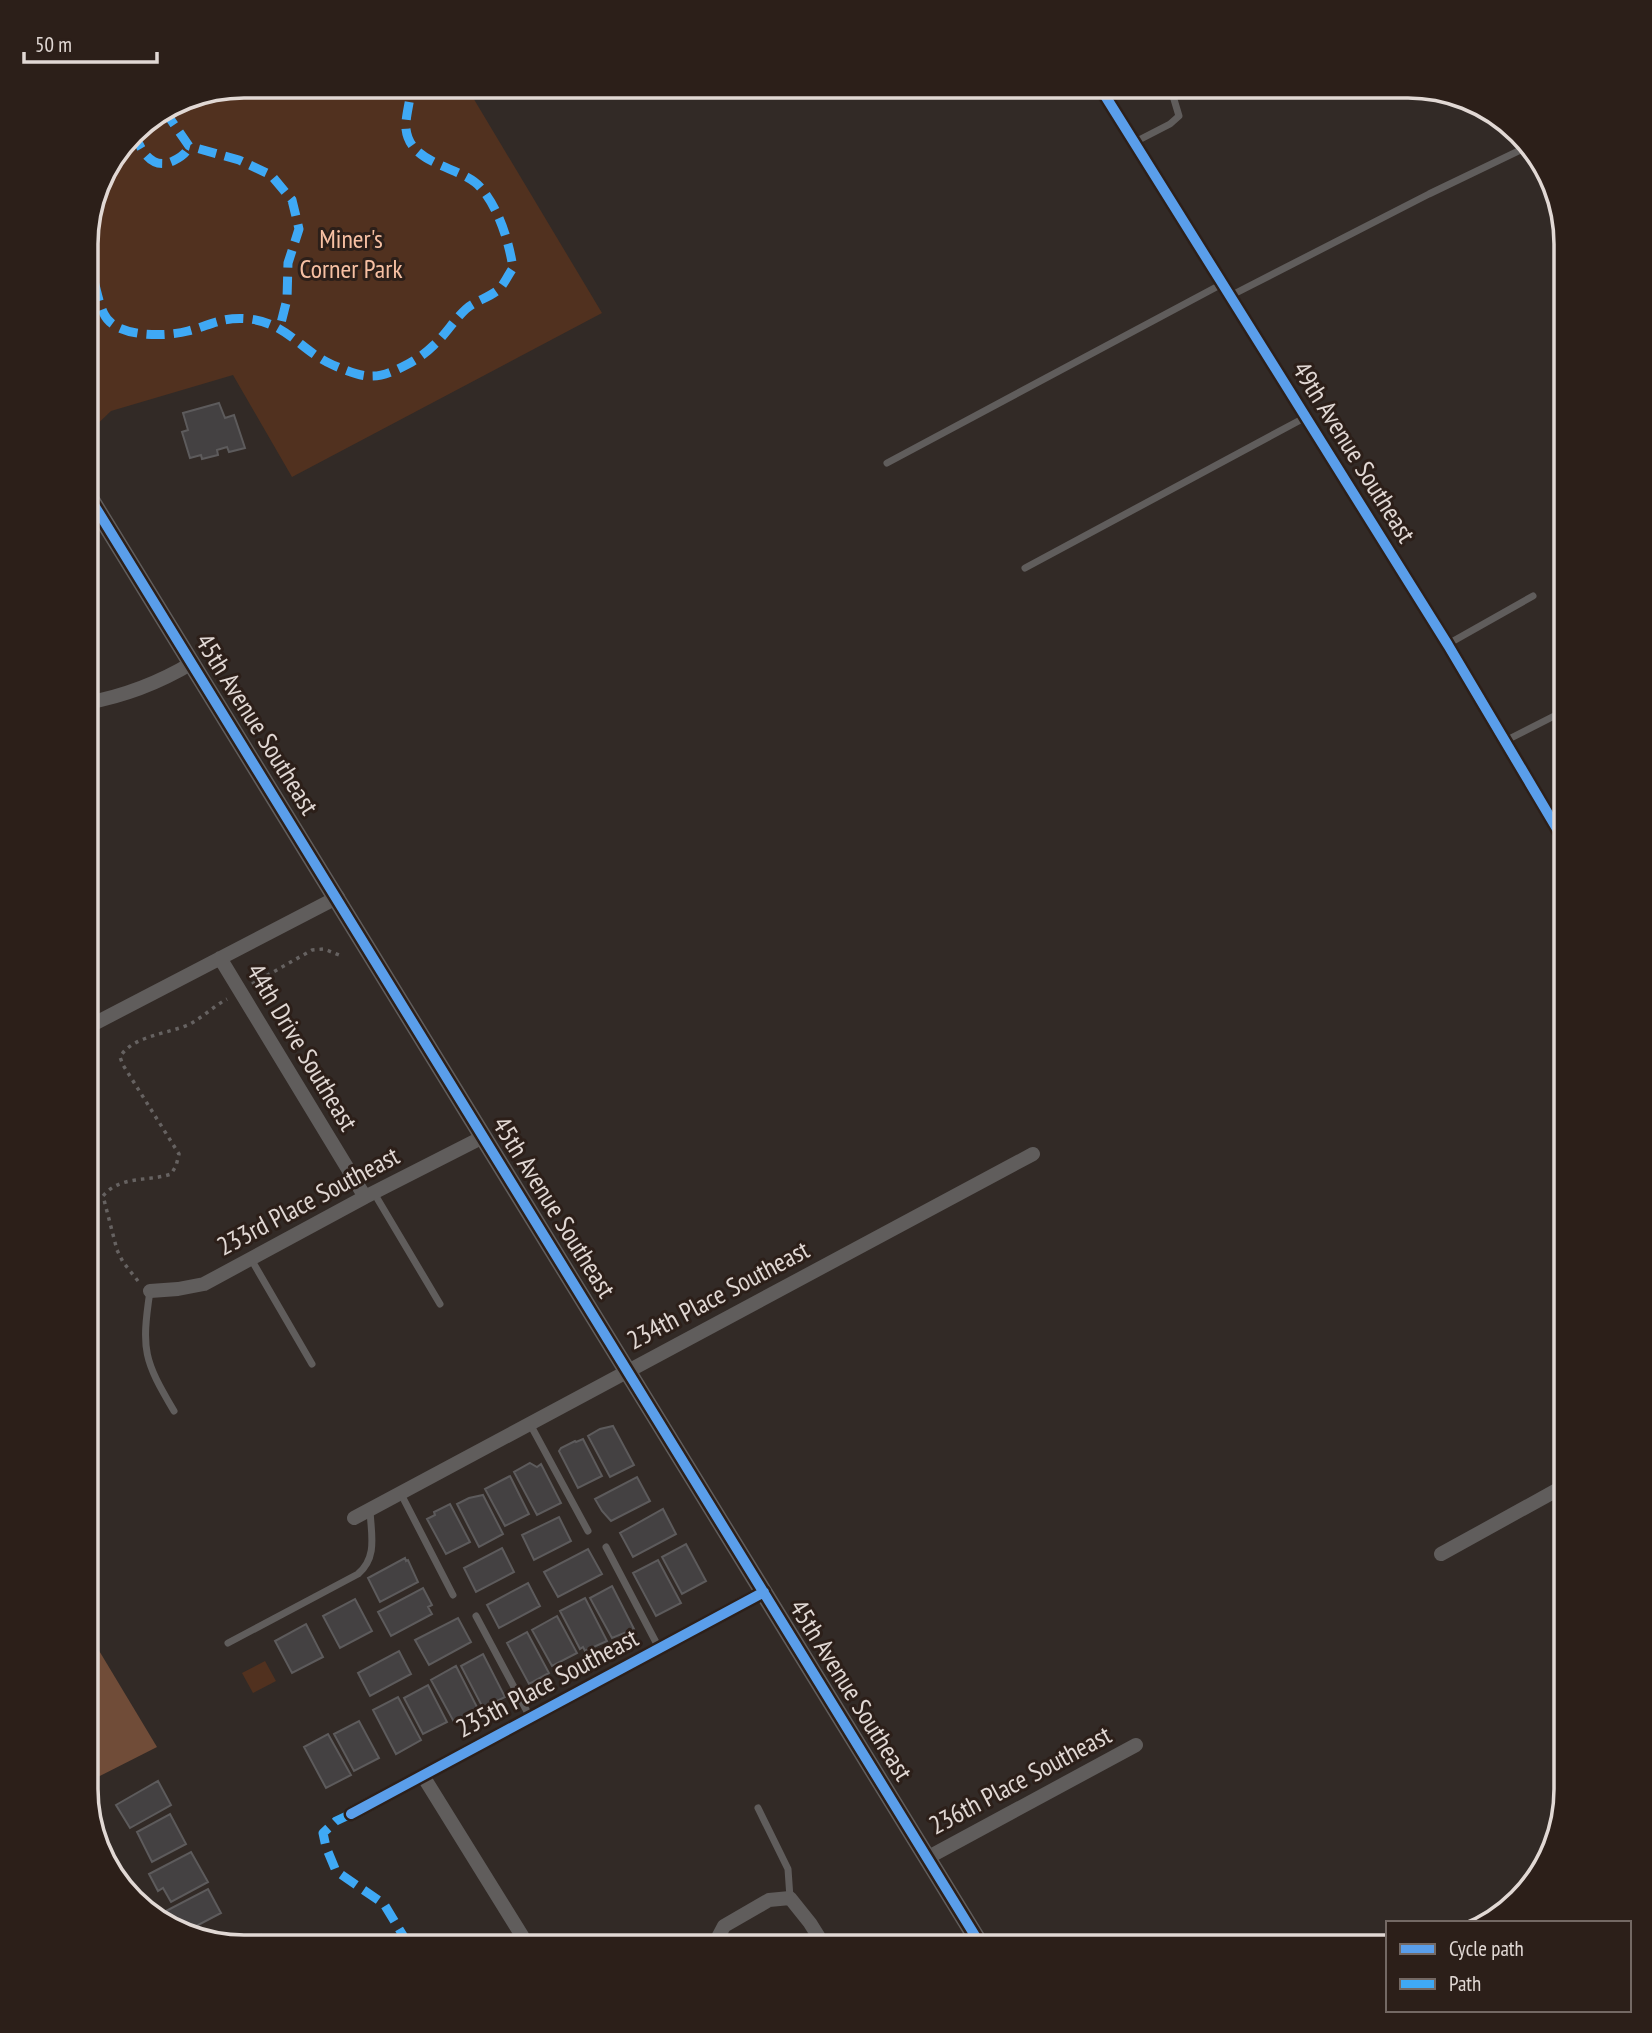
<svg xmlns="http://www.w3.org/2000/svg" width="1652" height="2033" viewBox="0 0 1652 2033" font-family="'PT Sans Narrow',sans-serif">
	<rect width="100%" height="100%" fill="#322a26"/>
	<!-- green -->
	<path fill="#51311f" d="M244,86H466L602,313L292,477L233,375L111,411L86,435V233L102,173L139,125L184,98Z
		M265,1661L276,1681L253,1693L242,1673Z"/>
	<!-- forest -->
	<path fill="#704c38" d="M86,1629L157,1747L86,1783Z"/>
	<!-- building -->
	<path fill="#444142" stroke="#5d5b5c" stroke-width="2" d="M219,403L225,418L234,415L245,448L229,452L227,447L217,450L218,455L202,459L201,455L190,458L182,432L188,430L183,413Z
		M613,1426L634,1465L610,1477L588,1436L600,1429Z
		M583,1439L602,1476L578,1488L559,1451L561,1448L575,1441L576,1442Z
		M530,1463L537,1467L541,1464L561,1503L537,1515L514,1472Z
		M510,1476L529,1514L505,1526L485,1489Z
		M637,1477L650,1501L611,1521L602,1511L595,1499Z
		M483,1495L503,1534L479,1547L457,1504L469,1498Z
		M450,1504L470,1542L446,1554L427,1519L435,1515L434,1512Z
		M663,1509L676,1534L633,1557L620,1533Z
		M559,1517L571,1541L534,1560L522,1535Z
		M686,1544L706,1581L682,1594L662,1557Z
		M502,1548L514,1572L476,1592L464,1568Z
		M588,1549L602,1574L558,1597L544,1572Z
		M405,1558L406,1561L408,1560L418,1582L380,1602L368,1578Z
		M658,1560L681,1603L656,1616L633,1573Z
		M528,1583L540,1606L499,1628L487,1605Z
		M612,1586L634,1629L612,1638L590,1598Z
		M423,1588L432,1605L428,1607L432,1614L391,1636L378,1612Z
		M585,1598L607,1641L585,1651L583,1647L580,1649L560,1611Z
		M355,1599L372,1631L340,1648L323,1616Z
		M557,1616L577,1653L552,1666L532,1630Z
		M458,1618L471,1642L429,1665L415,1640Z
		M306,1624L323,1657L292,1673L275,1641Z
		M527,1632L549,1673L529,1684L507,1643Z
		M399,1651L411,1674L370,1696L358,1673Z
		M483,1654L505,1697L483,1708L461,1666Z
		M456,1666L478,1709L454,1722L431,1680Z
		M428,1685L447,1722L423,1734L404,1698Z
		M398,1697L421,1740L396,1754L373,1710Z
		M359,1721L379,1758L354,1771L334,1734Z
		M328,1734L351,1775L326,1788L304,1747Z
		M158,1781L171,1805L130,1828L116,1805Z
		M170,1814L186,1844L152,1862L137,1832Z
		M104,1850L121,1878L116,1881L113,1877Z
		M191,1852L208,1882L171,1902L163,1888L158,1891L149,1874Z
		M208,1889L221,1913L185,1932L176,1929L166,1911Z
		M261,1935L268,1947H241Z"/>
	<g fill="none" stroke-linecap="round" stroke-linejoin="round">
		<!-- path -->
		<path stroke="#666261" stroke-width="3.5" stroke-dasharray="3.5 5" stroke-linecap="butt" d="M252,984L312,950L324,949L339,955L343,953
			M138,1281L123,1262L117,1250L103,1196C120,1175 148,1182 171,1174L176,1166L179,1154L123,1065L120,1057C133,1035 169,1034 190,1024C203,1017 214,1006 227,999"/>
		<!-- service -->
		<path stroke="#605d5c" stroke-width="7" d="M1135,142L1170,124L1179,116L1170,86
			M1230,296L1429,194L1529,146
			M887,463L1222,284
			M1025,568L1306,417
			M1448,644L1533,596
			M1505,741L1566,710
			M374,1193L440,1304
			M251,1259L312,1364
			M150,1291C141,1351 144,1360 174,1411
			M530,1424L588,1531
			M401,1494L453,1595
			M606,1547L659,1648
			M476,1616L530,1717
			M228,1643L358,1574C378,1557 371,1534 370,1510
			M758,1808L788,1869L790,1898"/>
		<!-- minor -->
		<path stroke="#605d5c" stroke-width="14" d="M1099,86L1448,645L1566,844
			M86,703C125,696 157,684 192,663
			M220,958L365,1197
			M86,1028L338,897
			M150,1291L178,1289L204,1284L365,1197L483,1137
			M354,1518L1033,1154
			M1441,1554L1566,1485
			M423,1776L529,1947
			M351,1814L764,1592
			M927,1858L1136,1745
			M713,1947L724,1926L769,1900L790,1898L810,1923L825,1947"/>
		<!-- tertiary -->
		<path stroke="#605d5c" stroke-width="18" d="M86,492L982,1947"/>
		<!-- quiet -->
		<path stroke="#3fa9f5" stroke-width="9" stroke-dasharray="18 9" stroke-linecap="butt" d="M164,110L189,146L239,160L271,175L292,200L299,229L288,263L287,299L280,327
			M134,132C140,150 152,171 173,161C181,157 186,154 189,146
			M86,258C95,276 96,297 104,314C115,338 166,337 188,331C211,325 223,316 250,319C288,324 301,351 333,365C366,379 376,381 408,364C417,359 426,353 434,345C446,334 454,320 466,309C475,301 488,298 498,290C504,285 508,275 513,268C509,242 499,209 481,188C463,166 410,166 406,129C405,116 411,100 411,86
			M351,1814L336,1821L323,1833L326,1847L336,1871L384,1904L410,1947"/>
		<!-- cycleway casing -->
		<g stroke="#2c1f19" stroke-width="15">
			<path id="cycleway" d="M1099,86L1448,645L1566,844
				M86,492L982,1947
				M351,1814L764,1592"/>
		</g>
		<!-- cycleway -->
		<use href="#cycleway" stroke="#5a9eea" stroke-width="10"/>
	</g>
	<g text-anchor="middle" stroke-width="6" stroke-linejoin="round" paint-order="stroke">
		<!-- park labels -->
		<g font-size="26" fill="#f7c0a3" stroke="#2c1f19">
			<text x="351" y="248">Miner's<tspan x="351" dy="30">Corner Park</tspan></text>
		</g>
		<!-- street labels -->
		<g font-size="26" fill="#e1d8d4" stroke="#2c1f19">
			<text transform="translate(1354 452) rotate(58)" y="9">49th Avenue Southeast</text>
			<text transform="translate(257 724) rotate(58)" y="9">45th Avenue Southeast</text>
			<text transform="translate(302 1047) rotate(59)" y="9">44th Drive Southeast</text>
			<text transform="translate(308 1201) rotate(-28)" y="9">233rd Place Southeast</text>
			<text transform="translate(554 1207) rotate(58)" y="9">45th Avenue Southeast</text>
			<text transform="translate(718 1295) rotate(-28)" y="9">234th Place Southeast</text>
			<text transform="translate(547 1683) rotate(-28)" y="9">235th Place Southeast</text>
			<text transform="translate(851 1690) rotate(58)" y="9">45th Avenue Southeast</text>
			<text transform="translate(1020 1780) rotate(-28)" y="9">236th Place Southeast</text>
		</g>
	</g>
	<!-- crop -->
	<path d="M0 0H1652V2033H0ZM244 98H1408A146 146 0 0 1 1554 244V1789A146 146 0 0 1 1408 1935H244A146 146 0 0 1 98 1789V244A146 146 0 0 1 244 98Z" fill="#2c1f19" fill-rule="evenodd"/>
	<path fill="none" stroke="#e1d8d4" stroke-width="3.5" d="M244 98H1408A146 146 0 0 1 1554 244V1789A146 146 0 0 1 1408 1935H244A146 146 0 0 1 98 1789V244A146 146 0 0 1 244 98Z"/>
	<!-- legend -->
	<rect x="1386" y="1921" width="245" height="91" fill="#2c1f19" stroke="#746964" stroke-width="2"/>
	<rect x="1400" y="1944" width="35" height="10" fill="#5a9eea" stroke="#746964" stroke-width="2"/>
	<text x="1449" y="1956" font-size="21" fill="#e1d8d4">Cycle path</text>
	<rect x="1400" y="1979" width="35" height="10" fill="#3fa9f5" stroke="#746964" stroke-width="2"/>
	<text x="1449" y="1991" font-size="21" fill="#e1d8d4">Path</text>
	<!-- scale -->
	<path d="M24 52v10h133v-10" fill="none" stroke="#e1d8d4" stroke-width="3.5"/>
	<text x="35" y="52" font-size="21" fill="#e1d8d4" stroke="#2c1f19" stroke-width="5" paint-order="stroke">50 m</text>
</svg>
